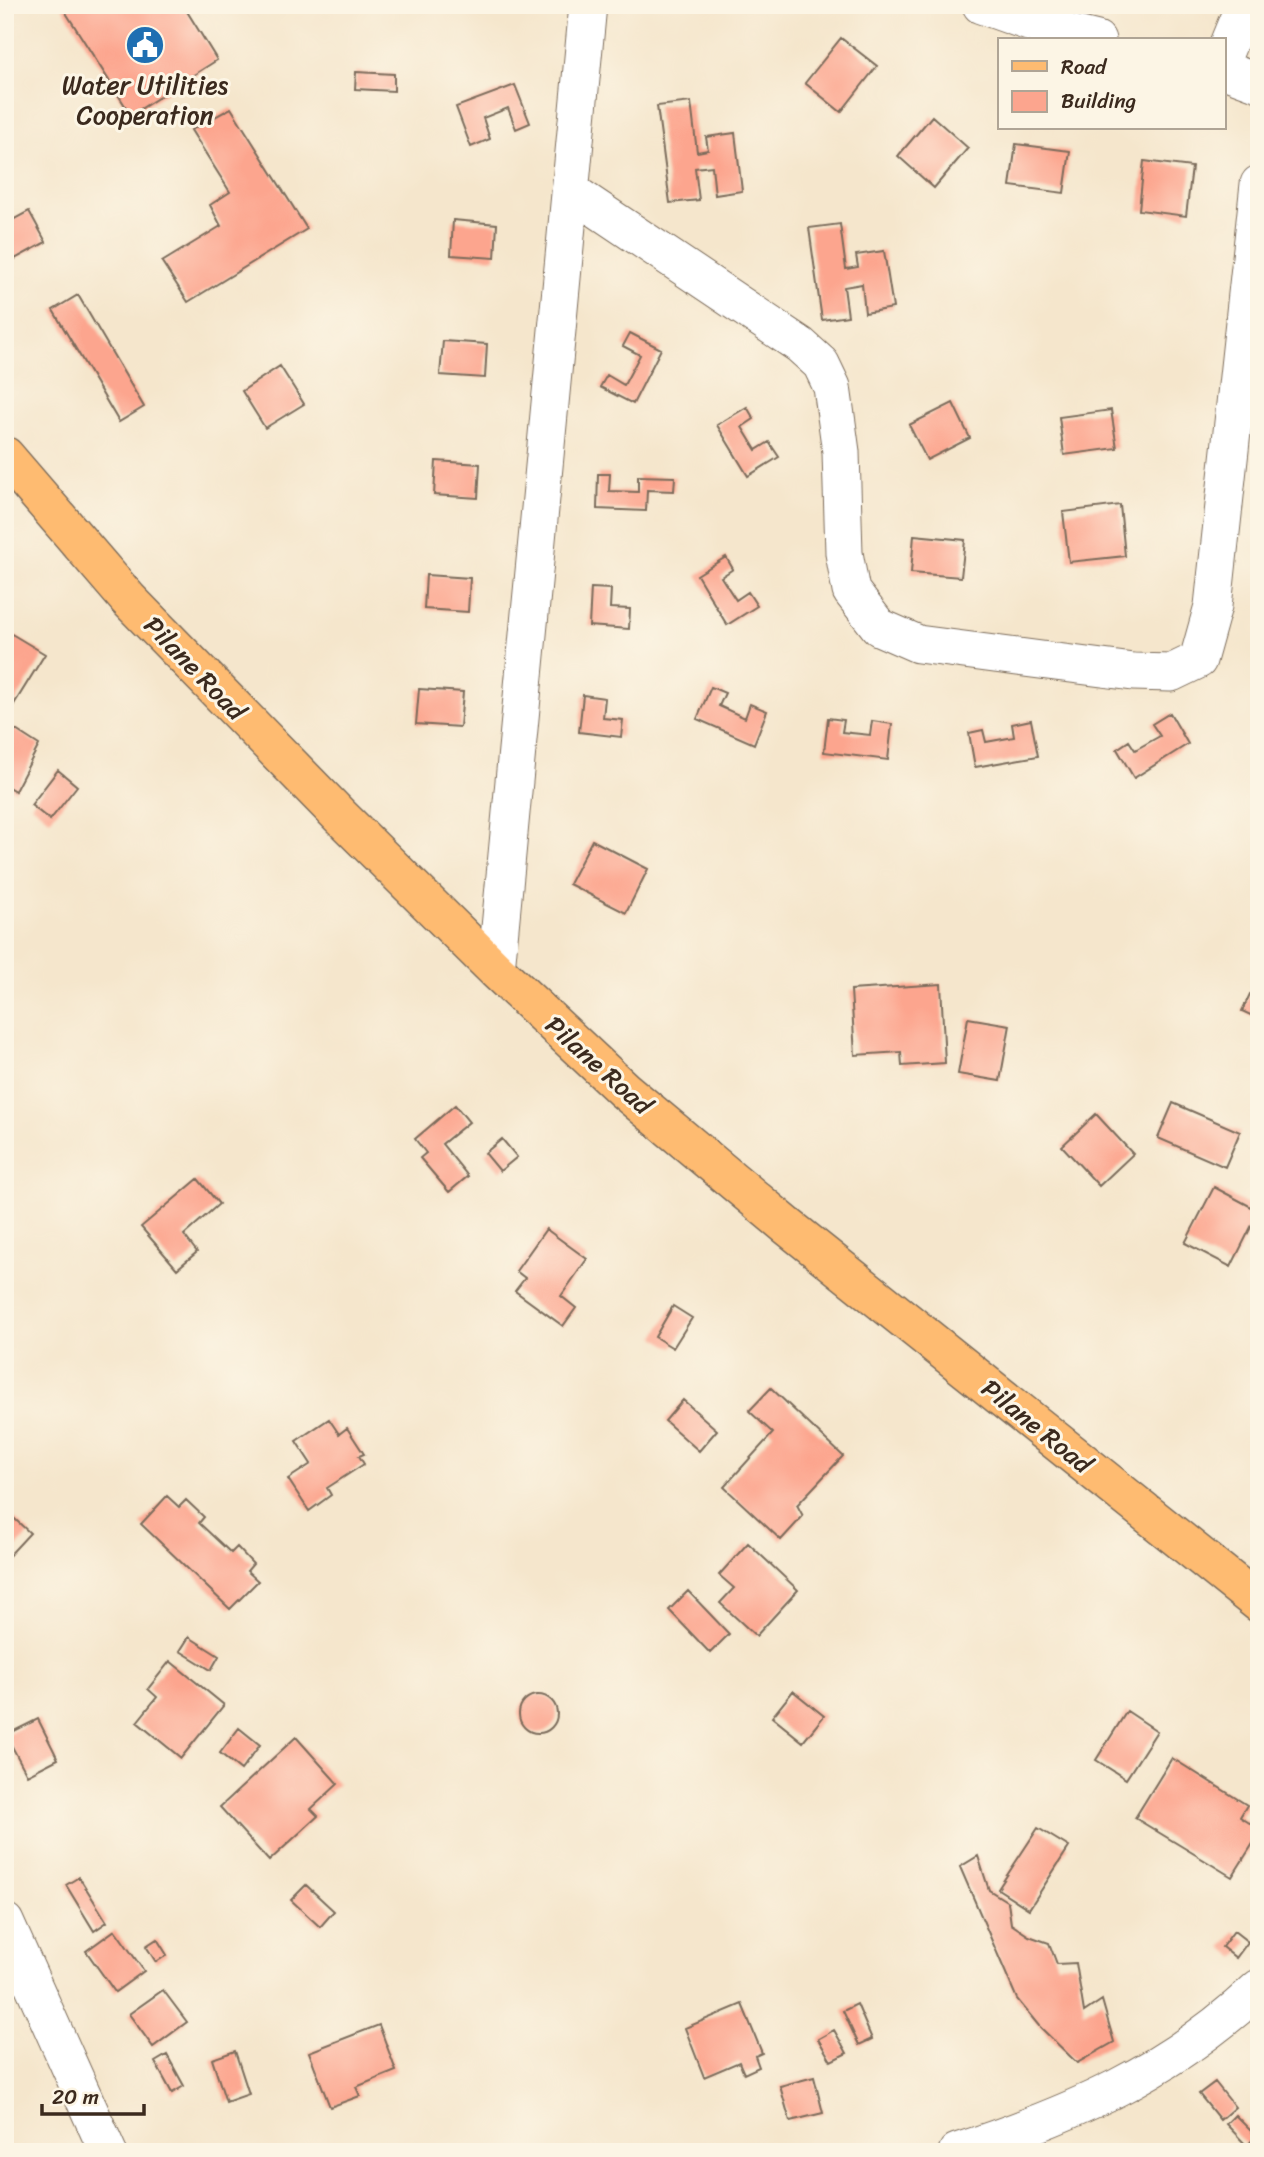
<svg xmlns="http://www.w3.org/2000/svg" width="1264" height="2157" viewBox="0 0 1264 2157" font-family="Sriracha,sans-serif">
	<rect width="100%" height="100%" fill="#fcf5e5"/>
	<filter id="ink" filterUnits="userSpaceOnUse"><feTurbulence type="fractalNoise" baseFrequency=".0143" numOctaves="2"/><feDisplacementMap in="SourceGraphic" scale="14" xChannelSelector="R" yChannelSelector="G"/><feConvolveMatrix kernelMatrix="1 2 1 2 8 2 1 2 1" color-interpolation-filters="sRGB"/></filter>
	<filter id="wash" filterUnits="userSpaceOnUse"><feTurbulence type="fractalNoise" baseFrequency=".00686" numOctaves="4" result="noise"/><feDisplacementMap in="SourceGraphic" scale="28" xChannelSelector="R" yChannelSelector="G"/><feGaussianBlur stdDeviation="1.57" result="paint"/><feColorMatrix in="noise" values="0 0 0 0 0 0 0 0 0 0 0 0 0 0 0 0 0 1.4 0 .05"/><feComposite in="paint" operator="in"/></filter>
	<g filter="url(#wash)">
		<rect width="100%" height="100%" fill="#f5e6cc"/>
		<g id="blocks">
			<!-- building -->
			<path fill="#fca58e" d="M61,5H183L217,60L131,115Z
				M841,38L877,66L841,112L805,83Z
				M356,72L394,74V91L355,89Z
				M515,85L530,123L516,129L508,108L483,118L490,139L471,147L456,107Z
				M691,102L697,152L708,150L706,137L735,133L742,191L715,195L712,166L695,168L699,200L670,203L657,106Z
				M231,108L307,229L188,302L162,262L221,226L210,205L230,192L191,130Z
				M932,116L968,148L934,188L898,156Z
				M1016,144L1070,151L1064,193L1010,186Z
				M1144,161L1192,167L1186,216L1139,210Z
				M29,211L46,242L15,259L5,241V224Z
				M453,220L497,224L495,258L451,255Z
				M840,224L846,269L858,267L856,255L884,251L893,308L865,313L862,284L844,287L848,316L822,320L809,228Z
				M78,295L144,407L119,422L53,310Z
				M630,333L661,349L633,404L600,387L607,375L624,385L640,355L623,346Z
				M443,341L487,344L485,378L440,375Z
				M280,366L304,404L265,428L242,391Z
				M953,403L970,438L927,460L909,425Z
				M747,407L754,419L742,427L756,450L769,442L779,457L748,476L717,425Z
				M1111,410L1117,448L1064,455L1059,417Z
				M436,461L480,464L478,498L434,495Z
				M598,474H610L609,491L638,492V476L675,477L674,491L647,490L646,511L597,509Z
				M1120,505L1125,556L1069,562L1063,512Z
				M914,535L965,540L961,577L911,573Z
				M726,557L733,569L721,577L736,600L748,592L757,606L727,625L697,575Z
				M426,575L470,578L468,612L424,609Z
				M591,588L611,589L610,608L630,609L629,629L589,626Z
				M5,630L45,654L11,709L5,705Z
				M711,687L725,693L719,706L745,718L750,704L767,711L754,744L697,719Z
				M419,689L463,692L460,727L416,724Z
				M583,695L605,698L603,718L623,720L621,737L579,732Z
				M1170,713L1188,744L1134,778L1117,749L1129,741L1135,750L1160,736L1152,724Z
				M828,718L844,720L842,732L870,735L872,721L892,724L888,760L824,752Z
				M1031,720L1038,756L975,767L969,733L983,730L986,742L1014,737L1012,724Z
				M5,723L39,745L15,791L5,785Z
				M58,770L77,786L50,820L31,805Z
				M592,840L648,869L626,913L569,884Z
				M941,984L945,1063L902,1066L901,1052L855,1055L851,990Z
				M1250,994L1259,998V1019L1242,1011Z
				M968,1018L1010,1025L1000,1081L958,1074Z
				M1173,1103L1240,1132L1225,1167L1158,1138Z
				M455,1105L469,1122L442,1144L468,1176L449,1192L420,1158L426,1153L415,1139Z
				M1096,1114L1133,1154L1099,1186L1062,1146Z
				M502,1139L517,1157L500,1171L485,1153Z
				M198,1179L219,1204L184,1235L197,1252L177,1269L141,1227Z
				M1214,1187L1259,1211L1231,1267L1185,1243Z
				M546,1229L587,1259L561,1296L576,1308L563,1326L515,1291L525,1278L516,1271Z
				M673,1306L692,1318L673,1348L655,1337Z
				M771,1388L843,1456L797,1505L803,1516L781,1540L724,1487L773,1433L749,1411Z
				M683,1400L717,1430L699,1451L665,1421Z
				M329,1419L339,1434L347,1428L364,1454L359,1456L364,1464L327,1488L331,1495L309,1511L288,1479L311,1464L296,1441Z
				M167,1496L179,1507L186,1500L204,1517L199,1523L231,1553L237,1547L253,1564L247,1571L258,1581L230,1609L141,1524Z
				M5,1510L30,1533L5,1560Z
				M748,1543L798,1590L756,1636L720,1603L734,1588L719,1575Z
				M688,1591L729,1634L710,1653L669,1610Z
				M189,1637L219,1656L211,1670L180,1651Z
				M170,1661L224,1705L181,1758L137,1722L157,1697L148,1689Z
				M793,1691L824,1716L803,1742L772,1717Z
				M519 1714a19 19 0 1 1 38 0a19 19 0 1 1-38 0Z
				M1127,1711L1157,1731L1126,1779L1096,1760Z
				M38,1719L58,1759L27,1775L6,1735Z
				M239,1728L260,1745L241,1770L220,1753Z
				M296,1737L338,1784L311,1809L318,1816L269,1861L220,1807Z
				M1172,1758L1247,1805L1240,1817L1259,1829V1834L1232,1877L1135,1818Z
				M1038,1828L1069,1847L1029,1909L998,1889Z
				M978,1856L989,1890L1008,1902L1011,1924L1029,1936L1049,1943L1057,1964L1076,1963L1084,2012L1102,2000L1114,2042L1077,2063L1039,2026L1017,1999L960,1867Z
				M79,1877L107,1922L94,1931L66,1885Z
				M306,1885L334,1911L320,1927L291,1900Z
				M115,1930L144,1971L115,1992L86,1951Z
				M1234,1931L1248,1942L1236,1958L1222,1947Z
				M157,1939L167,1955L156,1962L146,1946Z
				M163,1990L187,2022L153,2047L129,2014Z
				M742,2004L762,2053L755,2056L759,2067L744,2074L739,2062L704,2077L685,2028Z
				M857,2004L872,2039L859,2045L843,2011Z
				M379,2025L396,2071L356,2087L360,2096L330,2107L309,2052Z
				M834,2030L847,2053L831,2061L818,2039Z
				M235,2051L249,2094L226,2102L212,2059Z
				M167,2055L184,2086L172,2093L155,2062Z
				M814,2077L823,2113L790,2121L780,2086Z
				M1215,2082L1235,2107L1220,2120L1199,2094Z
				M1235,2115L1256,2136L1247,2146L1226,2124Z"/>
		</g>
	</g>
	<g filter="url(#ink)">
		<use href="#blocks" fill-opacity="0" stroke="#7c6c5b" stroke-width="2"/>
		<g fill="none" stroke-linecap="round" stroke-linejoin="round">
			<!-- minor casing -->
			<g stroke="#7c6c5b" stroke-width="39">
				<path id="minor" d="M981,5L1040,26L1097,40
					M1224,54L1244,5
					M1224,70L1259,83
					M572,192L800,345L821,364L832,387L841,452L844,553L851,591L879,627L918,644L1133,672L1171,673L1198,660L1213,606L1259,184
					M496,970L588,5
					M5,1922L108,2152
					M957,2152C1072,2114 1170,2072 1259,1988"/>
			</g>
			<!-- major casing -->
			<g stroke="#7c6c5b" stroke-width="41">
				<path id="major" d="M5,456L128,599L340,816L496,970L624,1090L786,1225L1259,1603"/>
			</g>
			<!-- minor -->
			<use href="#minor" stroke="#fff" stroke-width="37"/>
			<!-- major -->
			<use href="#major" stroke="#febb71" stroke-width="38"/>
		</g>
	</g>
	<!-- icons -->
	<defs>
		<g id="civic-disc" transform="scale(2.0125)"><circle r="9.5" fill="#1f6fb2" stroke="#fcf5e5"/><path d="M-.6-6.5H3V-4.5H.6V-3L4-1V1h2V6H-6V1h2V-1L-.6-3ZM-1.2 2.5V6h2.4V2.5Z" fill="#fff"/></g>
	</defs>
	<g fill-rule="evenodd">
		<use href="#civic-disc" x="145" y="45"/>
	</g>
	<g text-anchor="middle" stroke-width="6" stroke-linejoin="round" paint-order="stroke">
		<!-- poi labels -->
		<g font-size="26" fill="#3b2a1e" stroke="#fcf5e5">
			<text x="145" y="94">Water Utilities<tspan x="145" dy="30">Cooperation</tspan></text>
		</g>
		<!-- street labels -->
		<g font-size="26" fill="#3b2a1e" stroke="#fcf5e5">
			<text transform="translate(195 668) rotate(46)" y="9">Pilane Road</text>
			<text transform="translate(599 1065) rotate(42)" y="9">Pilane Road</text>
			<text transform="translate(1037 1426) rotate(39)" y="9">Pilane Road</text>
		</g>
	</g>
	<!-- margin -->
	<rect width="1264" height="2157" fill="none" stroke="#fcf5e5" stroke-width="28"/>
	<!-- legend -->
	<rect x="998" y="38" width="228" height="91" fill="#fcf5e5" stroke="#afa495" stroke-width="2"/>
	<rect x="1012" y="61" width="35" height="10" fill="#febb71" stroke="#afa495" stroke-width="2"/>
	<text x="1061" y="74" font-size="21" fill="#3b2a1e">Road</text>
	<rect x="1012" y="91" width="35" height="21" fill="#fca58e" stroke="#afa495" stroke-width="2"/>
	<text x="1061" y="108" font-size="21" fill="#3b2a1e">Building</text>
	<!-- scale -->
	<path d="M42 2104v10h102v-10" fill="none" stroke="#3b2a1e" stroke-width="3.5"/>
	<text x="52" y="2104" font-size="21" fill="#3b2a1e" stroke="#fcf5e5" stroke-width="5" paint-order="stroke">20 m</text>
</svg>
